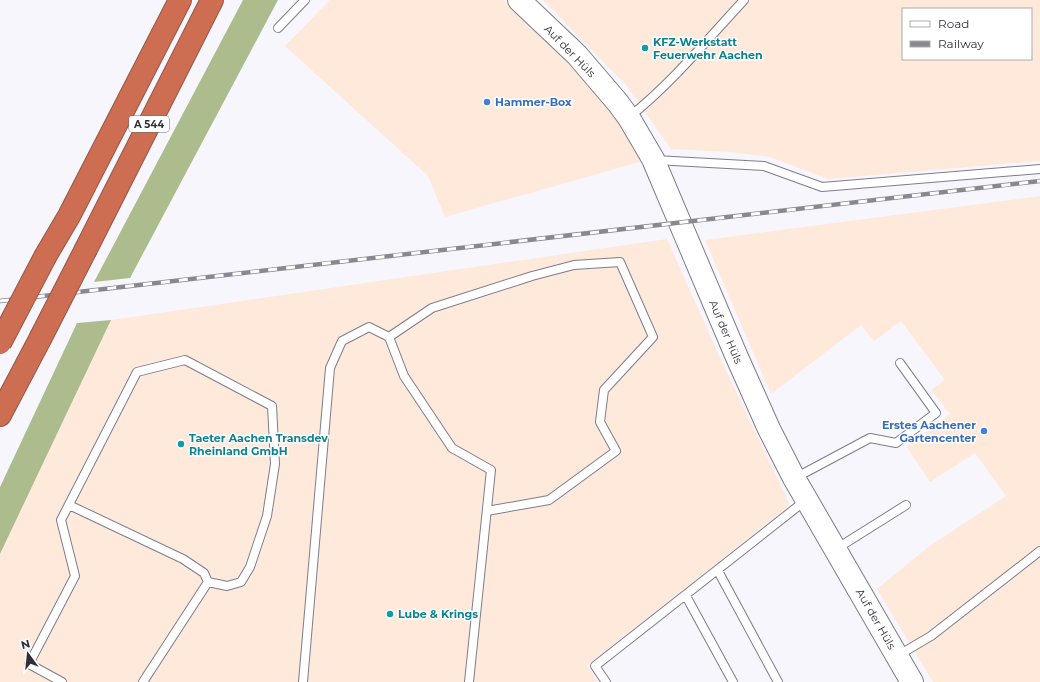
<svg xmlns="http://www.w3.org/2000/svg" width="1040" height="682" viewBox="0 0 1040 682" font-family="Montserrat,sans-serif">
	<rect width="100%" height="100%" fill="#f7f6fd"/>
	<!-- commercial -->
	<path fill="#fee9db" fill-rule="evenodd" d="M330,0H503L556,48L613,110L643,161L445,217L428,176L285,46Z
		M543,0H1040V161L828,179L770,157L730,152L671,149L626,85ZM903,9H1031V59H903Z
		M1040,196V682H933L877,589L928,547L1006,496L975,453L930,482L907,447L950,414L931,390L945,380L901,321L874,341L861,325L771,394L705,240Z
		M667,239L722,362L790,505L587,665L598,682H0V554L111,320Z"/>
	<!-- forest -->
	<path fill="#adbc8c" d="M243,0H278L130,278L94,282Z
		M111,320L0,554V487L77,323Z"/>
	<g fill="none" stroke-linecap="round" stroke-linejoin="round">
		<!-- lane casing -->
		<g stroke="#7e7c8c" stroke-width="10">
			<path id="lane" d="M278,28L305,0
				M629,117C672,83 707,40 744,0
				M655,160L764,166L822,187L1040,169
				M389,337L432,308L532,276L574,265L620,262L653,337L604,390L600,422L616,451L549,500L487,511
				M795,478L870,438L896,443L936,413L900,363
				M69,505L183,559L204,573L208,582L143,682
				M836,549L906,505
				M718,571L778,682
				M686,596L733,682
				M897,656L931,636L1040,551
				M62,682L29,664L75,576L61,520L137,372L185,360L272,406L275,464L267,516L250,567L241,582L227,586L208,582
				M303,682L330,368L342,341L369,327L389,337L404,376L452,448L491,470L469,682
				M606,682L595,666L806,500"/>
		</g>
		<!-- secondary casing -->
		<g stroke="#7e7c8c" stroke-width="24">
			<path id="secondary" d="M519,0L577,55L618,103L629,118L653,159L736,355L769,429L794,478L912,682"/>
		</g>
		<!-- highway casing -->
		<g stroke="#965748" stroke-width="24">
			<path id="highway" d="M86,249L212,0
				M46,255L69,216L180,0
				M0,415L40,339"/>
		</g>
		<!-- lane -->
		<use href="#lane" stroke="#fff" stroke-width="8"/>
		<!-- secondary -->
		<use href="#secondary" stroke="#fff" stroke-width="22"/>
		<!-- highway -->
		<use href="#highway" stroke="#cd6d52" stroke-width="22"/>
		<!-- rail casing -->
		<g stroke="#89888f" stroke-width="4.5">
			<path id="rail" d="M0,301L1040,181"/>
		</g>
		<!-- rail -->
		<use href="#rail" stroke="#fff" stroke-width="3" stroke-dasharray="9" stroke-linecap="butt"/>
		<!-- highway-bridge casing -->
		<g stroke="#965748" stroke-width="24" stroke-linecap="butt">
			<path id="highway-bridge" d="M40,339L86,249
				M0,343L46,255"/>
		</g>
		<!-- highway-bridge -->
		<use href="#highway-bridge" stroke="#cd6d52" stroke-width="22"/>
	</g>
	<!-- markers -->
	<g fill="#0f9aa8" stroke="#fff" stroke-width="1.5">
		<circle cx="645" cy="48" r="4"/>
		<circle cx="181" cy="444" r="4"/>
		<circle cx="390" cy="614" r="4"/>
	</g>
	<g fill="#3f7fe0" stroke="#fff" stroke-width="1.5">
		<circle cx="487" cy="102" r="4"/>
		<circle cx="984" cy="431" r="4"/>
	</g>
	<g text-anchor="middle" stroke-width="3" stroke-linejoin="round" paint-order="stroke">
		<!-- shield labels -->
		<rect fill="#fff" stroke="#6d6d72" stroke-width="1" x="129" y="116" width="40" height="16" rx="3"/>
		<g font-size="10" font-weight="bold" fill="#2f2e35">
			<text x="149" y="128">A 544</text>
		</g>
		<!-- culture labels -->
		<g font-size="11" font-weight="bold" fill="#0d838f" stroke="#fff" text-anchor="start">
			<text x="653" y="46">KFZ-Werkstatt<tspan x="653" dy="13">Feuerwehr Aachen</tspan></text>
			<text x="189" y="442">Taeter Aachen Transdev<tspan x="189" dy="13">Rheinland GmbH</tspan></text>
			<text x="398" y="618">Lube &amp; Krings</text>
		</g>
		<!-- street labels -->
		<g font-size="11" fill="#2f2e35" stroke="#fff">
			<text transform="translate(570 51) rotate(46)" y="4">Auf der Hüls</text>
			<text transform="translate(726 332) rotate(67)" y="4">Auf der Hüls</text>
			<text transform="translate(876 619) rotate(60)" y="4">Auf der Hüls</text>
		</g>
		<!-- shop labels -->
		<g font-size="11" font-weight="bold" fill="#366cbe" stroke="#fff" text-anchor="start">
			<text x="495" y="106">Hammer-Box</text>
			<text x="976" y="429" text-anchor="end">Erstes Aachener<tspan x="976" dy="13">Gartencenter</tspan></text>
		</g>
	</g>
	<!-- legend -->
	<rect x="902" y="8" width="130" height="52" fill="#ffffff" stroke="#acabae"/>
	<rect x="910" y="21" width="20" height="6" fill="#ffffff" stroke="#acabae"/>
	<text x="938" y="28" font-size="12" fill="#2f2e35">Road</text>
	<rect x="910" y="41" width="20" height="6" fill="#89888f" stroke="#acabae"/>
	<text x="938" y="48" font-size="12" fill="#2f2e35">Railway</text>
	<!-- north arrow -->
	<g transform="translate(28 654) rotate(345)" stroke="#ffffff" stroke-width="3" paint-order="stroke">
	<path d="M0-3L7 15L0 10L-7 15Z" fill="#2f2e35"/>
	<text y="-6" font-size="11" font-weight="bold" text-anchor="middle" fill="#2f2e35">N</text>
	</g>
</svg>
